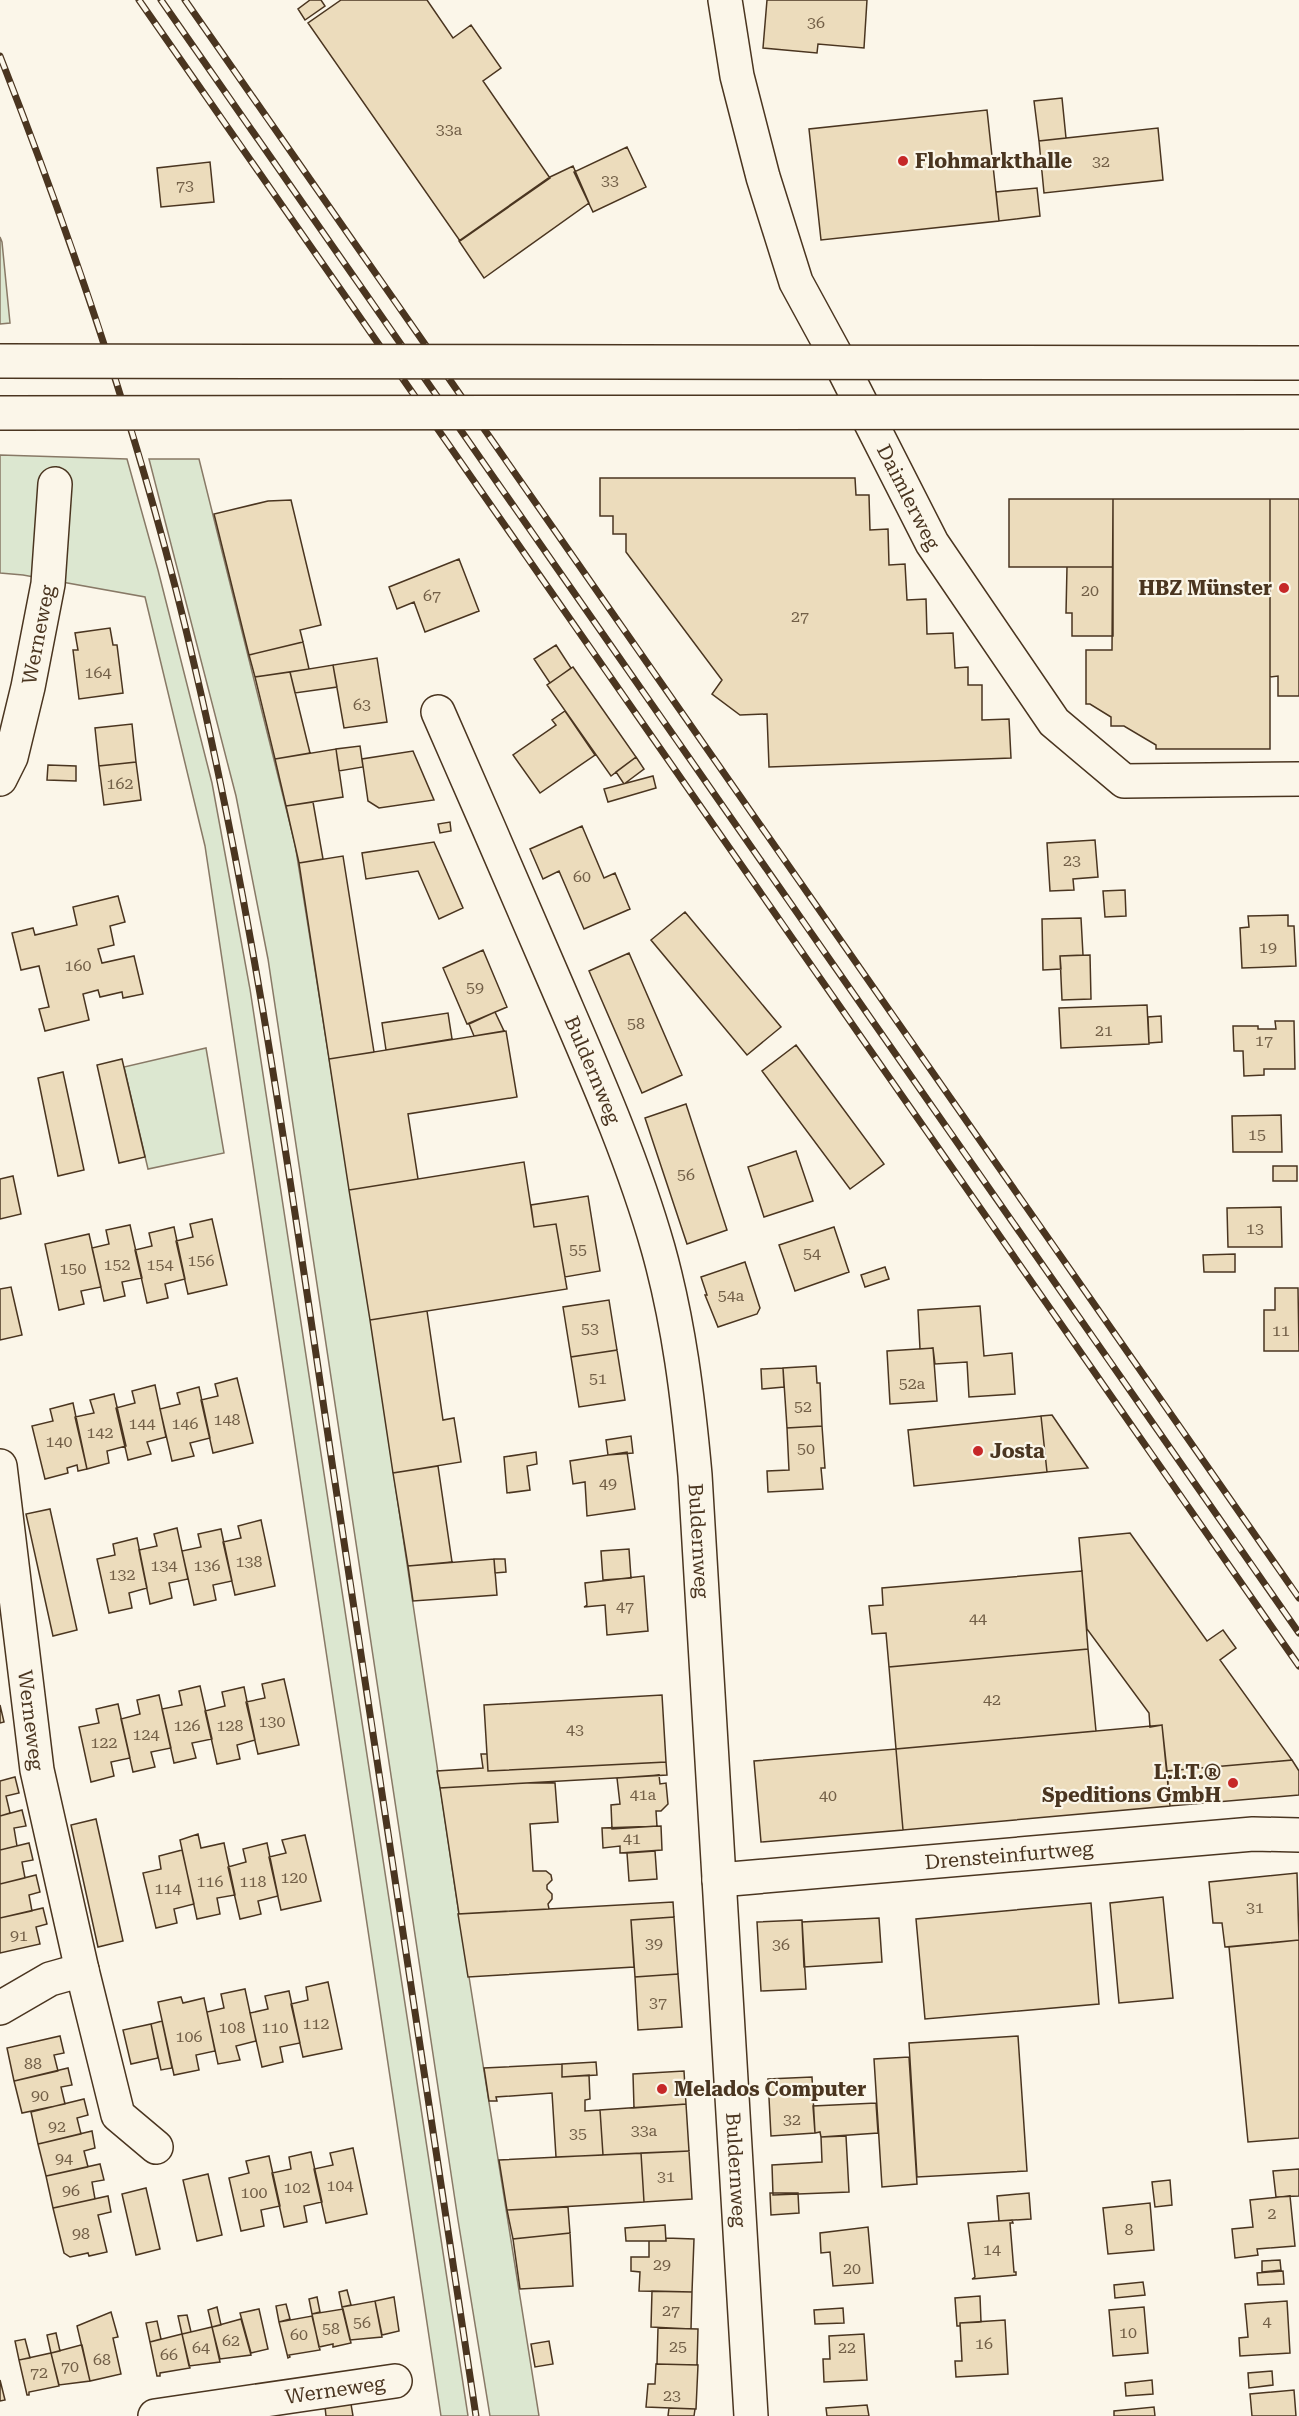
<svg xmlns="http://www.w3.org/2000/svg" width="1299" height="2416" viewBox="0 0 1299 2416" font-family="'Roboto Serif',serif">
	<rect width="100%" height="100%" fill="#fbf6e9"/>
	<!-- green -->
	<path fill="#dce7d0" stroke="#887966" stroke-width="1.5" d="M0,237L2,242L10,323L0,324Z
		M0,455L127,459L158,570L212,783L250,989L468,2416H441L205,846L145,597L23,575L0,573Z
		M149,459H199L295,844L371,1321L459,1914L539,2416H490L458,2220L268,959L236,796Z
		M206,1048L224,1153L148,1169L124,1067Z"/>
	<!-- building -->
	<path fill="#ecdcbc" stroke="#4a3520" stroke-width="1.5" d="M310,0H321L325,6L305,20L298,9Z
		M341,0H427L453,38L471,25L501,68L483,81L550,178L460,241L308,23Z
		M767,0H867L864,48L818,44L817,53L763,48Z
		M1062,98L1066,138L1039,141L1034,101Z
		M987,110L999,221L821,240L809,129Z
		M1158,128L1163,180L1044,193L1039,141Z
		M627,147L646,187L593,212L574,172Z
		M210,162L214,202L161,207L157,168Z
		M573,166L589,203L484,278L459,241L550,177Z
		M1037,188L1040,216L999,221L996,192Z
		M600,478H855L856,495H869L870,530L888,529L889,565L905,564L907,600L926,599L927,634L953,633L955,668L968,667V685H982V720L1009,719L1011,758L769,767L767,714L740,715L712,694L722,680L626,552V534H613V516H600Z
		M1009,499H1113V567H1009Z
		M1113,499H1270V749H1156V745L1124,726H1111V717L1090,704H1086V650H1112Z
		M1270,499H1299V696H1278V676L1270,677Z
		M291,500L321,625L300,630L303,642L249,655L214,514L268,501Z
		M459,559L479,611L425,632L414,602L397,609L389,587Z
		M1067,567H1113V636H1072V613H1066Z
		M110,628L113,645H117L123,693L79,699L73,650H78L75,633Z
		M303,642L309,669L255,677L249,655Z
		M556,645L571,668L550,683L534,659Z
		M377,658L387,722L344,728L333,665Z
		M333,665L337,687L295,693L290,672Z
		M573,667L636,757L611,776L547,685Z
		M290,672L310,753L275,759L255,677Z
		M565,711L595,755L540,793L513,755L556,725L552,720Z
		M132,724L136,762L99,766L95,728Z
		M360,746L363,767L339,771L336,749Z
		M336,749L343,797L286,806L275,759Z
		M413,751L434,800L379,808L368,801L362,759Z
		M636,757L644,769L624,784L616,772Z
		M136,762L141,800L104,805L99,766Z
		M48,765L76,766V781L47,780Z
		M653,776L656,788L608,802L604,789Z
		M313,802L323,859L299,863L286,806Z
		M450,822L451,831L440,833L438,824Z
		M582,826L604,878L615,873L630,909L584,929L559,871L543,879L530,849Z
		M1095,840L1098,877L1073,879L1074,890L1050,891L1047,843Z
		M434,842L463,908L439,919L418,871L366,879L362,853Z
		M343,856L374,1052L329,1059L299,863Z
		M1125,890L1126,916L1105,917L1103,891Z
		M118,896L125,922L110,926L114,945L98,949L102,963L134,956L143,994L123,998L122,992L100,997L98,990L83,994L89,1020L45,1031L39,1009L49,1007L39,966L21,970L12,933L33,928L35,935L77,925L73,907Z
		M685,912L781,1027L747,1055L651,940Z
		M1288,915V926H1294L1296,966L1242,968L1240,928L1249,927L1248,916Z
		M1081,918L1083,955L1060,956L1061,969L1043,970L1042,919Z
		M483,950L507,1007L467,1024L443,968Z
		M629,953L682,1075L642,1093L589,971Z
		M1090,955L1091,999L1062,1000L1060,956Z
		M1147,1005L1149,1044L1061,1048L1059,1008Z
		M495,1012L504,1031L474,1036L469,1024Z
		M448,1013L452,1039L386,1050L382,1023Z
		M1161,1016L1162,1042L1149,1043L1148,1017Z
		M1275,1021H1294L1295,1069H1264V1075L1244,1076L1243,1051H1234L1233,1026H1258V1029H1276Z
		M506,1031L517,1097L408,1114L418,1179L349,1190L329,1059Z
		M796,1045L884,1164L850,1189L762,1071Z
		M122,1059L145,1157L119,1163L97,1065Z
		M63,1072L84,1170L58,1176L38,1078Z
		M686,1104L727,1230L687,1244L645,1118Z
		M1281,1115L1282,1152H1233L1232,1116Z
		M796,1151L813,1201L764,1217L748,1167Z
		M524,1162L534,1227L556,1224L567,1289L370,1320L349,1190Z
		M1273,1166H1297V1181H1273Z
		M13,1176L21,1214L0,1219V1179Z
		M588,1196L600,1271L565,1277L556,1224L534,1227L531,1205Z
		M1281,1207L1282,1247H1228L1227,1208Z
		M212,1219L227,1285L188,1294L176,1241L193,1237L190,1224Z
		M130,1225L142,1278L122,1282L125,1296L104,1301L92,1248L109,1244L106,1230Z
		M174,1227L185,1279L165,1284L168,1298L147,1303L135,1250L152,1246L149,1233Z
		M834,1227L849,1272L795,1291L779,1245Z
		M89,1234L101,1287L81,1291L84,1304L59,1310L45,1244Z
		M1235,1254V1272H1204L1203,1255Z
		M745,1262L760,1308L757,1314L718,1327L705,1295H707L701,1277Z
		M885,1267L889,1279L865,1287L861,1275Z
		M11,1287L22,1335L0,1340V1289Z
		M1275,1288H1298L1299,1351H1264V1310H1275Z
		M609,1300L617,1350L571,1357L563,1307Z
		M980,1306L984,1356L1012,1353L1015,1394L969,1397L967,1362L935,1364L933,1348L920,1349L918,1310Z
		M427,1311L443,1420L454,1418L461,1462L393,1473L370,1320Z
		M933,1348L937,1401L890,1404L887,1351Z
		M617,1350L625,1400L579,1407L571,1357Z
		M816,1366L817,1383H820L822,1426L787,1428L783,1368Z
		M783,1368L784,1387L762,1389L761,1369Z
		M237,1378L253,1443L213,1453L201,1400L218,1396L215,1384Z
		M155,1385L166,1437L147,1442L151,1454L128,1460L116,1408L135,1403L132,1391Z
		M199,1387L210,1438L190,1443L194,1456L172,1461L160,1409L180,1404L177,1393Z
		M114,1394L126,1446L107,1451L109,1463L87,1469L75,1417L94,1413L90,1400Z
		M73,1403L87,1469L78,1471L77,1465L67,1468L68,1473L45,1479L32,1426L53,1421L50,1409Z
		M1052,1415L1088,1468L1047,1472L1041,1416Z
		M1041,1416L1047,1472L914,1486L908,1430Z
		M822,1426L825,1468H821L823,1489L768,1492L767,1471L789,1470L787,1428Z
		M631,1436L633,1453L608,1455L606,1440Z
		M536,1452L537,1464L527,1466L530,1490L507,1493L504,1457Z
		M627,1452L635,1509L587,1516L585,1482L573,1484L570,1461Z
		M438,1466L452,1562L408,1566L393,1473Z
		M50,1509L77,1630L53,1636L26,1514Z
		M261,1520L275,1586L235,1595L223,1542L241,1538L238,1526Z
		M177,1528L188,1579L169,1583L172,1598L150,1604L139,1550L157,1546L154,1534Z
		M221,1529L232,1581L213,1585L216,1600L194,1605L182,1551L201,1547L198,1534Z
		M1130,1533L1207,1641L1223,1630L1236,1648L1220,1660L1292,1760L1167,1771L1162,1725L1150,1727L1149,1713L1087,1629L1079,1538Z
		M137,1538L147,1588L129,1593L132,1608L109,1613L97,1559L115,1555L113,1544Z
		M629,1549L631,1578L603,1580L601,1551Z
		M494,1559H505L506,1572L495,1573Z
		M494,1559L497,1595L413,1601L408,1566Z
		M1082,1571L1088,1649L889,1667L886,1633L872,1634L869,1606L883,1605L882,1588Z
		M644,1576L648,1631L607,1635L605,1605L584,1607L587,1605L585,1583Z
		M1088,1649L1096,1731L896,1749L889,1667Z
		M284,1679L299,1745L258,1754L246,1702L265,1698L262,1684Z
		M200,1686L212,1739L192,1743L196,1758L174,1763L162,1709L182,1705L179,1691Z
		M244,1687L255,1740L237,1745L240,1759L217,1764L205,1711L225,1706L222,1692Z
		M159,1695L171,1748L151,1752L155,1767L133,1772L121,1719L140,1714L137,1700Z
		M662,1695L666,1762L488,1771L484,1705Z
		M118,1704L130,1758L111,1762L114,1776L91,1782L79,1727L99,1723L96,1709Z
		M0,1705L4,1722L0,1723Z
		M1162,1725L1170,1806L903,1830L896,1749Z
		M896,1749L903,1830L761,1842L754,1761Z
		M481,1754H487L488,1771L666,1762L667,1775L440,1788L437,1771L483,1768Z
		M1292,1760L1299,1771V1795L1170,1806L1167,1771Z
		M659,1775L660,1784L666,1783L668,1804L661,1811H656L657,1826L612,1829L611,1805L620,1804L617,1778Z
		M15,1777L19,1793L6,1796L10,1813L0,1816V1781Z
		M527,1783H555L558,1822L530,1824L533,1871H546L551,1875L552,1880L547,1885V1889L552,1894V1899L548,1904L549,1909L459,1914L440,1788Z
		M22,1810L26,1826L14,1828L17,1846L0,1850V1816Z
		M96,1819L123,1941L98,1947L71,1825Z
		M661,1826L662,1850L620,1853V1846L603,1848L602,1828Z
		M198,1834L201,1848L224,1843L235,1895L217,1898L220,1914L197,1919L180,1840Z
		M305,1835L321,1901L281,1910L269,1857L286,1853L282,1840Z
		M29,1843L33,1860L22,1862L25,1878L0,1884V1850Z
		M267,1843L278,1896L258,1901L261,1914L240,1919L228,1867L246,1862L243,1849Z
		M182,1850L194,1904L174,1909L177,1923L156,1928L143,1873L161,1869L159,1856Z
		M655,1851L657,1879L629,1881L627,1853Z
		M1297,1873L1299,1940L1225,1947L1222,1923H1213L1209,1882Z
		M36,1875L40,1892L29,1895L32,1911L0,1918V1884Z
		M1163,1897L1173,1998L1119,2003L1110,1903Z
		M673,1902L674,1917L631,1920L634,1967L468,1977L458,1914Z
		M1091,1903L1099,2004L925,2019L916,1919Z
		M43,1908L47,1924L36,1927L40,1944L0,1953V1918Z
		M674,1917L678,1974L635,1977L631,1920Z
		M879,1918L882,1962L804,1967L802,1922Z
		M802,1920L806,1989L761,1991L757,1922Z
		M1299,1940V2138L1248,2142L1229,1947Z
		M678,1974L682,2027L638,2030L635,1977Z
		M328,1982L342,2049L303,2057L291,2004L308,2000L306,1987Z
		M245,1989L256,2041L236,2046L240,2060L218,2064L207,2012L224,2008L221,1994Z
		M289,1991L300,2043L280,2047L283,2062L262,2067L250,2013L268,2009L265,1996Z
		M181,1997L183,2003L204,1998L215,2051L196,2055L199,2070L174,2075L158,2002Z
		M162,2021L172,2068L161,2070L151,2024Z
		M151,2024L158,2058L131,2064L123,2030Z
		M60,2036L64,2053L54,2055L58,2071L14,2081L7,2048Z
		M1018,2036L1027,2171L917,2177L909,2043Z
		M909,2057L917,2184L882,2187L874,2059Z
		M596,2062L597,2075L562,2077V2064Z
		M562,2064V2077L589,2075L590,2099L585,2100V2111L600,2110L603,2155L556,2157L552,2093L496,2097L497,2101H489L484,2068Z
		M68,2068L72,2085L61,2087L65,2104L22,2113L14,2081Z
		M684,2071L686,2104L634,2108L633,2074Z
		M812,2077L815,2133L771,2136L768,2079Z
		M84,2099L88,2115L77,2118L81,2134L38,2144L31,2112Z
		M876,2103L878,2133L821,2137L820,2132L815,2133L813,2106Z
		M686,2104L689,2151L603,2155L600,2110Z
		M92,2131L95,2148L84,2151L88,2167L46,2176L38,2144Z
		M846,2136L849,2192L773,2195L772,2165L822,2162L821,2137Z
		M353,2148L367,2214L326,2223L314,2169L333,2165L330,2153Z
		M689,2151L692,2199L644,2202L641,2153Z
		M311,2152L322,2202L304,2206L307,2222L284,2227L272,2173L291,2169L289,2157Z
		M641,2153L644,2202L507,2210L499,2160Z
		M269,2156L280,2206L261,2210L264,2226L241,2231L229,2178L249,2173L246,2161Z
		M100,2164L104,2180L92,2182L95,2199L53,2208L46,2176Z
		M1299,2169V2196L1276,2197L1273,2171Z
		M208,2174L222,2235L197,2241L183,2180Z
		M1170,2180L1172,2205L1155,2207L1152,2182Z
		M146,2188L160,2249L136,2255L122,2194Z
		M770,2193H798L799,2213L771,2215Z
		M1029,2193L1031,2219L999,2221L997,2196Z
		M108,2196L111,2212L98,2215L107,2252L89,2256L88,2253L70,2257L64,2253L53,2208Z
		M1290,2196L1295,2246L1257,2249L1258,2255L1235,2258L1232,2229L1253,2227L1250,2200Z
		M1150,2203L1154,2250L1108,2254L1103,2208Z
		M568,2207L570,2233L513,2239L507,2210Z
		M1012,2220L1013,2223H1010L1014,2272H1016V2275L972,2279L975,2277L968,2223Z
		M665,2225L666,2241H626L625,2228Z
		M868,2227L873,2283L833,2286L830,2252L821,2253L820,2233Z
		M570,2233L573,2286L520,2289L513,2239Z
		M666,2238L694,2239L692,2292L639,2291L640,2272L631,2271V2257H649V2241H666Z
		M1280,2260L1281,2270L1262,2272V2261Z
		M1283,2271L1284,2284L1258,2285L1257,2273Z
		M1143,2282L1145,2295L1115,2298L1114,2285Z
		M347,2290L351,2305L342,2307L339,2292Z
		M652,2291L692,2292L691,2329L651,2327Z
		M980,2296L981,2322L960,2323V2326H957L955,2298Z
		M317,2297L320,2312L312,2314L309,2299Z
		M394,2297L399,2331L382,2335L375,2301Z
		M375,2301L382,2337L350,2340L342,2307Z
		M1287,2301L1290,2353L1240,2356L1239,2338L1248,2337L1245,2304Z
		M286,2304L290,2319L279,2322L276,2306Z
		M217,2307L221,2325L212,2327L208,2310Z
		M1144,2307L1148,2353L1113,2356L1109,2310Z
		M843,2308L844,2323L815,2324L814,2310Z
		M259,2309L268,2349L251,2353L240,2313Z
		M343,2309L351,2343L333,2347V2344L319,2347L312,2314Z
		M111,2312L118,2337L113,2338L121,2374L90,2381L77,2326Z
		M187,2315L191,2332L182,2334L178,2316Z
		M312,2316L320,2350L289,2355L290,2357L288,2358L279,2322Z
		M241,2319L251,2355L220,2359L212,2327Z
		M1005,2320L1008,2374L956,2377L955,2361H962L960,2323Z
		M157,2321L161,2339L150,2342L146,2323Z
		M212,2327L220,2362L189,2366L182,2334Z
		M658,2328L698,2329L697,2365L657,2364Z
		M56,2333L60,2351L51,2353L47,2335Z
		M182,2334L190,2368L160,2373V2376H157L150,2342Z
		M864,2334L867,2380L824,2382L823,2359H830L829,2336Z
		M25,2339L30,2358L19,2360L15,2341Z
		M549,2341L553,2364L535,2367L531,2344Z
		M81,2345H82L90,2381L59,2385L51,2353Z
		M51,2353L59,2386L29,2392V2395H27L19,2360Z
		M656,2364L698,2365L696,2409L646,2407L648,2384H655Z
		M1272,2371L1273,2385L1249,2388L1248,2373Z
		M0,2380L5,2400L0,2401Z
		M1152,2380L1153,2394L1126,2396L1125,2383Z
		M1294,2390L1296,2416H1252L1250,2394Z
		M351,2404L353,2416H326L325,2407Z
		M867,2405L869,2416H827L826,2408Z
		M1154,2407L1155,2416H1114V2411Z
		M669,2408L695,2409L694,2416H668Z"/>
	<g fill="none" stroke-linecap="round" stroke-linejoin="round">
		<!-- minor casing -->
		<g stroke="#4a3520" stroke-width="36">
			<g id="minor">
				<path id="s1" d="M725,0L737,76L763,177L796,282L845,372L932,543L1054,722L1124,781L1299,779"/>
				<path id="s2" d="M438,712C478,803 518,895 557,986C594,1072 632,1157 658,1248C679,1323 688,1398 695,1475L751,2416"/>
				<path id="s3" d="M0,779L11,757L28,687L48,584L55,484"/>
				<path id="s4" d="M0,1466L37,1770L82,1970L118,2115L156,2147"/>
				<path id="s5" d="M719,1880L1253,1834L1299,1835"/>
				<path d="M0,2008L50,1979L82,1970"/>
				<path id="s6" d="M155,2416L395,2381"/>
			</g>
		</g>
		<!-- minor -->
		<use href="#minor" stroke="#fbf6e9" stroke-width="33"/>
		<!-- rail casing -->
		<g stroke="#4a3520" stroke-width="7">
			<path id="rail" d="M139,0L1299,1666
				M161,0L1299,1633
				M185,0L1299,1598
				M0,56C78,255 147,459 195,668C257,932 293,1201 333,1469C381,1784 428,2100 476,2416"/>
		</g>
		<!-- rail -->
		<use href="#rail" stroke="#fbf6e9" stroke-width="4.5" stroke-dasharray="14" stroke-linecap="butt"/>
		<!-- highway-bridge casing -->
		<g stroke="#4a3520" stroke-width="36" stroke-linecap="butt">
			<path id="highway-bridge" d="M0,361L1299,363
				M0,413L1299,412"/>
		</g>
		<!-- highway-bridge -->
		<use href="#highway-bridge" stroke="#fbf6e9" stroke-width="33"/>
	</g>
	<!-- markers -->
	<g fill="#c62828" stroke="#fbf6e9" stroke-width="2">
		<circle cx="903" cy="161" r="6"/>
		<circle cx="1284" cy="588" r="6"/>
		<circle cx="978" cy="1451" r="6"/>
		<circle cx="1233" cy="1783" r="6"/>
		<circle cx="662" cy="2089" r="6"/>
	</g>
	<g text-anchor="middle" stroke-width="4.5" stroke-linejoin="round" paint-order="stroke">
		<!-- number labels -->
		<g font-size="16" fill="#725f47">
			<text x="816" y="28">36</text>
			<text x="449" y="135">33a</text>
			<text x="1101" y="167">32</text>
			<text x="610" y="186">33</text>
			<text x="185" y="191">73</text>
			<text x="1090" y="596">20</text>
			<text x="432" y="601">67</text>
			<text x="800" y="622">27</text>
			<text x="98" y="678">164</text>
			<text x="362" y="710">63</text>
			<text x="120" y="789">162</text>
			<text x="1072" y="866">23</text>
			<text x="582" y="882">60</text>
			<text x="1268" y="953">19</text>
			<text x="78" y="971">160</text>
			<text x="475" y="993">59</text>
			<text x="636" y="1029">58</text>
			<text x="1104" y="1036">21</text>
			<text x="1264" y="1046">17</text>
			<text x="1257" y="1140">15</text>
			<text x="686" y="1180">56</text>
			<text x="1255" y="1234">13</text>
			<text x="578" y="1255">55</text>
			<text x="812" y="1259">54</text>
			<text x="201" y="1266">156</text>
			<text x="117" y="1270">152</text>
			<text x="160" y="1270">154</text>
			<text x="73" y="1274">150</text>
			<text x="731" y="1301">54a</text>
			<text x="590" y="1334">53</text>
			<text x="1281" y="1336">11</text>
			<text x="598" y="1384">51</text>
			<text x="912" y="1389">52a</text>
			<text x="803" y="1412">52</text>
			<text x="227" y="1425">148</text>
			<text x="142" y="1429">144</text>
			<text x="185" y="1429">146</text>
			<text x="100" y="1438">142</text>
			<text x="59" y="1447">140</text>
			<text x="806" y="1454">50</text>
			<text x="608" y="1489">49</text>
			<text x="249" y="1567">138</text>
			<text x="164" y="1571">134</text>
			<text x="207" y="1571">136</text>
			<text x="122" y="1580">132</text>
			<text x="625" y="1612">47</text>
			<text x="978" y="1624">44</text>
			<text x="992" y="1705">42</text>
			<text x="272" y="1727">130</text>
			<text x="187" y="1731">126</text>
			<text x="230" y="1731">128</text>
			<text x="575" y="1735">43</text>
			<text x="146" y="1740">124</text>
			<text x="104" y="1748">122</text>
			<text x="643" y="1800">41a</text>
			<text x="828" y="1801">40</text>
			<text x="632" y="1844">41</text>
			<text x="294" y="1883">120</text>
			<text x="210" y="1887">116</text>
			<text x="253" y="1887">118</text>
			<text x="168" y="1894">114</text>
			<text x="1255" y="1913">31</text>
			<text x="19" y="1941">91</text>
			<text x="654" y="1949">39</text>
			<text x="781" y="1950">36</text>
			<text x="658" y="2008">37</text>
			<text x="316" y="2029">112</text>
			<text x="232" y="2033">108</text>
			<text x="275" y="2033">110</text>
			<text x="189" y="2042">106</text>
			<text x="33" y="2069">88</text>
			<text x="40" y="2101">90</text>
			<text x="792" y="2125">32</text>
			<text x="57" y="2132">92</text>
			<text x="644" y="2136">33a</text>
			<text x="578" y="2139">35</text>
			<text x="64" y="2164">94</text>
			<text x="666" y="2182">31</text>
			<text x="340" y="2191">104</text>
			<text x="297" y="2193">102</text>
			<text x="71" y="2196">96</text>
			<text x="254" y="2198">100</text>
			<text x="1272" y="2219">2</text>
			<text x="1129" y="2235">8</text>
			<text x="81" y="2239">98</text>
			<text x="992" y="2255">14</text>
			<text x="662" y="2270">29</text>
			<text x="852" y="2274">20</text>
			<text x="671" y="2316">27</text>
			<text x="1267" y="2327">4</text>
			<text x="362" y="2328">56</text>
			<text x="331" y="2334">58</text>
			<text x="1128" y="2338">10</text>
			<text x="299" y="2340">60</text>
			<text x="231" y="2346">62</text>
			<text x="984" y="2349">16</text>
			<text x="678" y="2352">25</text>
			<text x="201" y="2353">64</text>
			<text x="847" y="2353">22</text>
			<text x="169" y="2360">66</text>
			<text x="102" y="2365">68</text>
			<text x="70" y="2372">70</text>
			<text x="39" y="2378">72</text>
			<text x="672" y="2401">23</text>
		</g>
		<!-- poi labels -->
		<g font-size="20" font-weight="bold" fill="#4a3520" stroke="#fbf6e9" text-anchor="start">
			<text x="915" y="168">Flohmarkthalle</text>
			<text x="1272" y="595" text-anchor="end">HBZ Münster</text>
			<text x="990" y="1458">Josta</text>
			<text x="1221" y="1779" text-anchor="end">L.I.T.®<tspan x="1221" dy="23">Speditions GmbH</tspan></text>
			<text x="674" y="2096">Melados Computer</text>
		</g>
		<!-- street labels -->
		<g font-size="20" fill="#4a3520" stroke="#fbf6e9">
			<text dy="7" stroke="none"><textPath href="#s1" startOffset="534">Daimlerweg</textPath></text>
			<text dy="7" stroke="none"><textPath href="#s3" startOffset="150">Werneweg</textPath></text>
			<text dy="7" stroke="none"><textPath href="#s2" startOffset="390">Buldernweg</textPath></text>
			<text dy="7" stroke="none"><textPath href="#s2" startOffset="876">Buldernweg</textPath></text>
			<text dy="7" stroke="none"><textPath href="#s4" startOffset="256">Werneweg</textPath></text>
			<text dy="7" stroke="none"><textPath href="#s5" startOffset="291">Drensteinfurtweg</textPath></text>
			<text dy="7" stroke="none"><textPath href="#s2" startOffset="1506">Buldernweg</textPath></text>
			<text dy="7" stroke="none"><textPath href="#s6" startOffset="182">Werneweg</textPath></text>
		</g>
	</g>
</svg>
